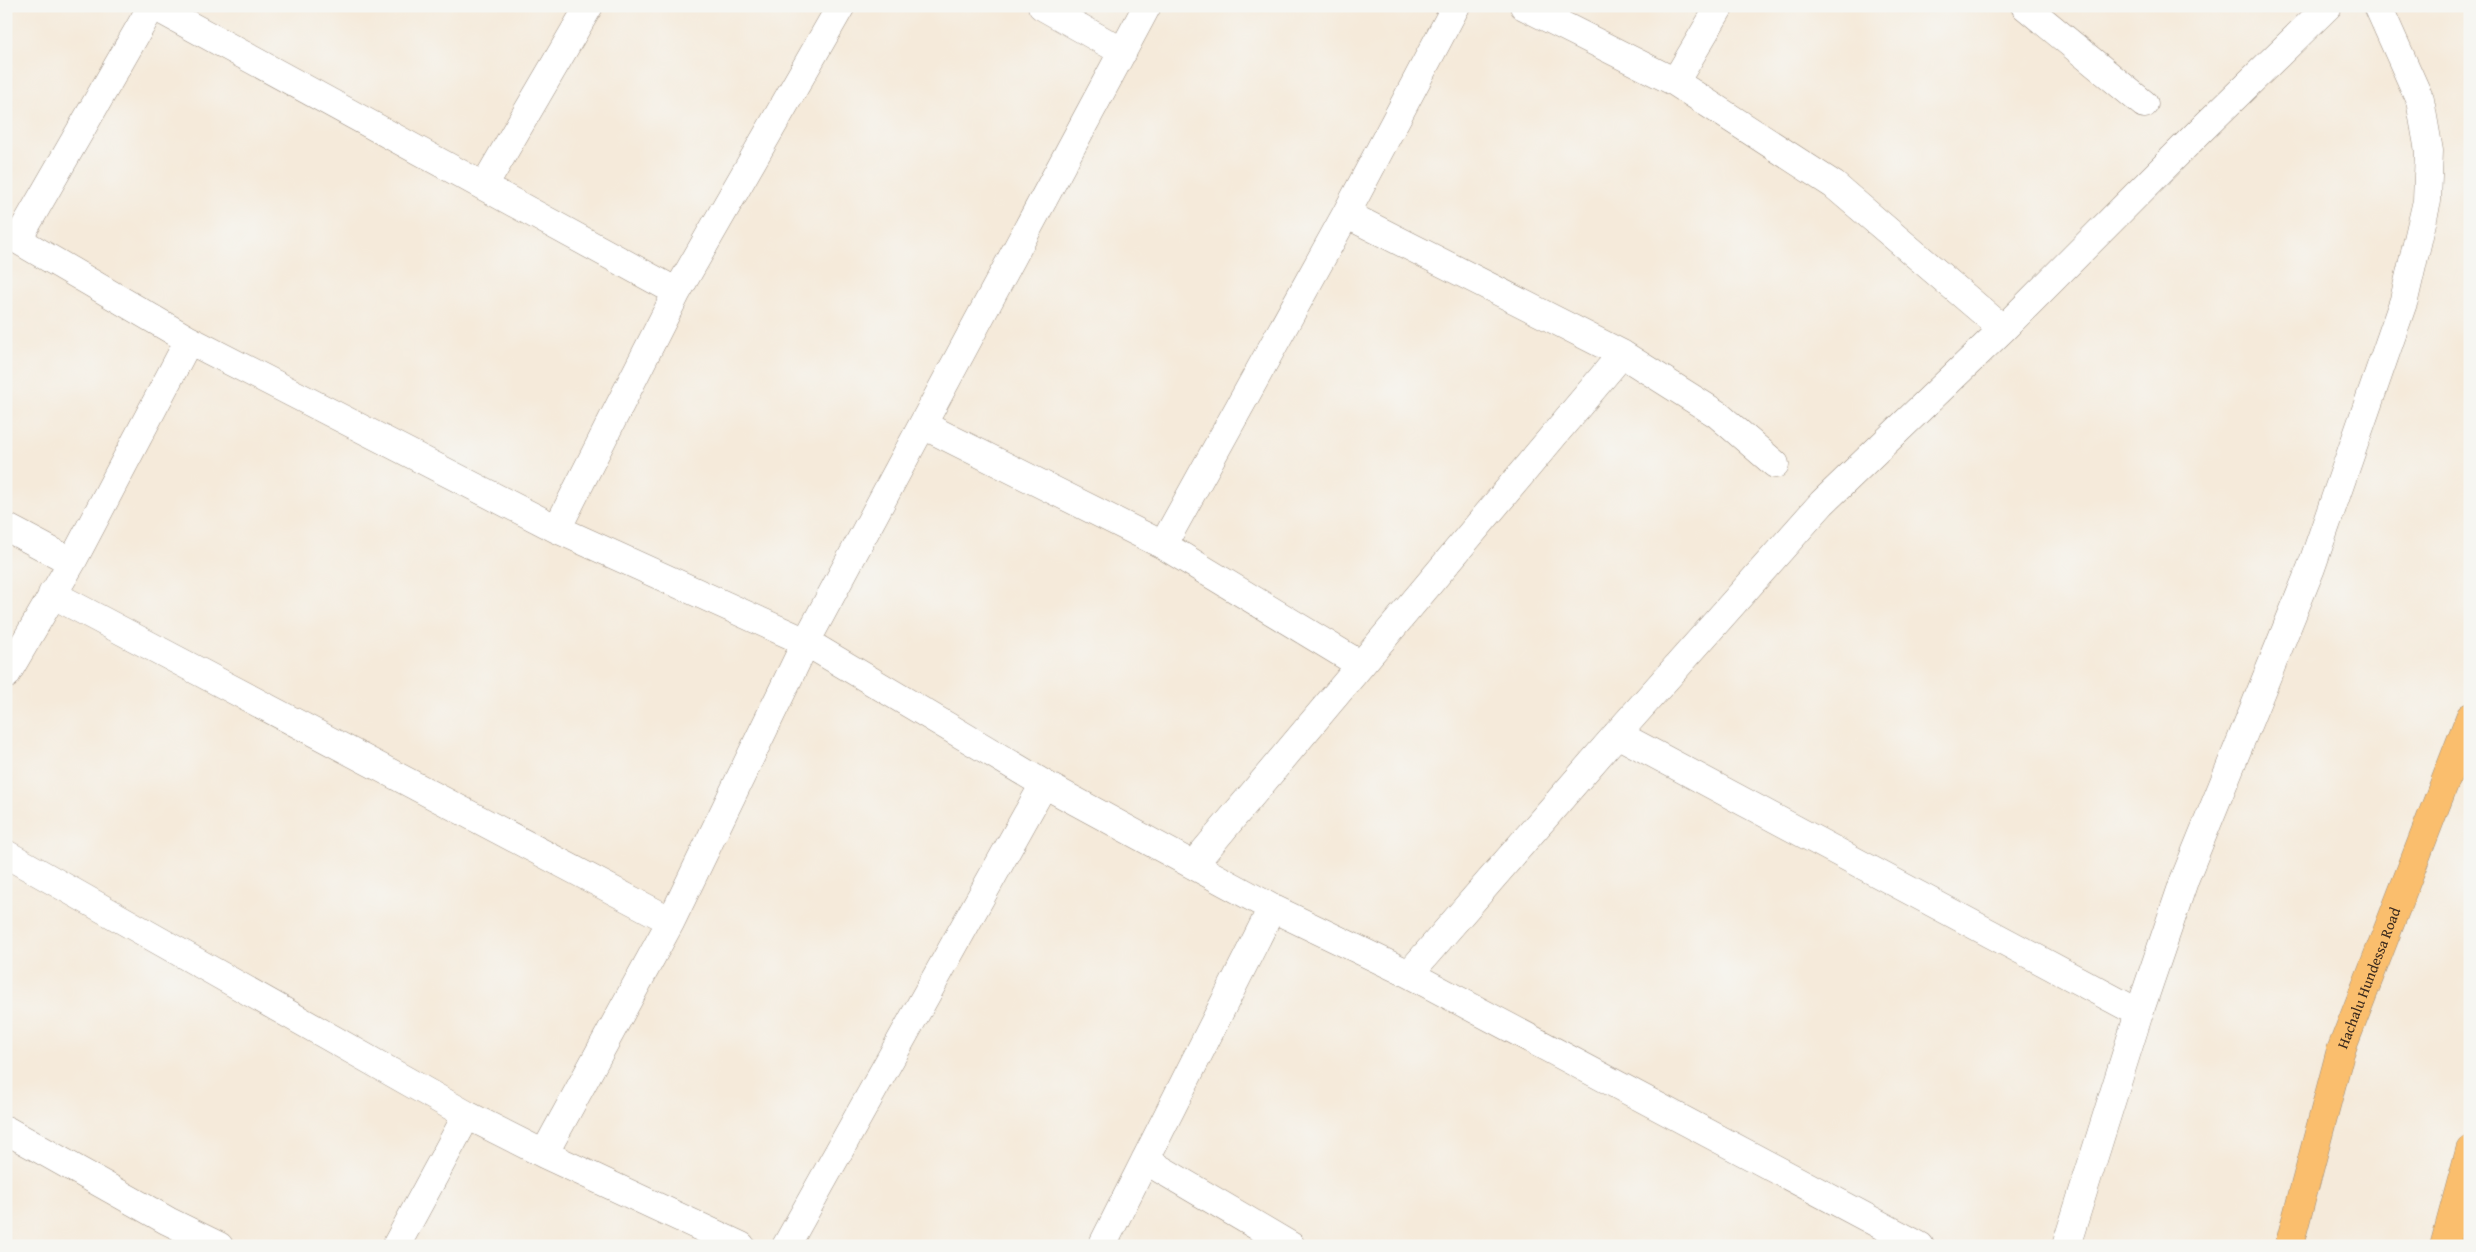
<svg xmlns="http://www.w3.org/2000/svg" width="2476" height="1252" viewBox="0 0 2476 1252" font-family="'Gentium Book Plus',serif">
	<rect width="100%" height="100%" fill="#f6f6f2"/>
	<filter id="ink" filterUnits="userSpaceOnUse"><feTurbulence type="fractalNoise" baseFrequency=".02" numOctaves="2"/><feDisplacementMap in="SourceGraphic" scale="10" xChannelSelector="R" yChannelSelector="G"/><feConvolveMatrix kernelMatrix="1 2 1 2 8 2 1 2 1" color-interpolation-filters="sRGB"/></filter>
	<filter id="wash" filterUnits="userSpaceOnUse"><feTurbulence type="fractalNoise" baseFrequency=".0096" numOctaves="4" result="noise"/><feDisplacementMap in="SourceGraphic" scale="20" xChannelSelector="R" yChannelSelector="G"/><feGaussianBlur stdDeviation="1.12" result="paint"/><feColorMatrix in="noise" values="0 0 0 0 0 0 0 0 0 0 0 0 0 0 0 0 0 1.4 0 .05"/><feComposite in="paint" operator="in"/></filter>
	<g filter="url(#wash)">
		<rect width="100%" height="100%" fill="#f5eada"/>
	</g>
	<g filter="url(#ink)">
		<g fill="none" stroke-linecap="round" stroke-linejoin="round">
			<!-- minor casing -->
			<g stroke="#988a7c" stroke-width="29">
				<path id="minor" d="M154,6L677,292
					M1042,6L1123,52
					M1524,6L1675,82L1834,185L2003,329
					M2025,6L2144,104
					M1675,82L1720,6
					M484,186L589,6
					M1346,214L1622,354L1717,414L1775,464
					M6,233L189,340L557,529L806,642L1044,784L1272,908L1409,974L1617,734L1822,503L2003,329L2201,130L2328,6
					M18,239L152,6
					M923,425L1163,545L1346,214L1456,6
					M6,527L72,562
					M557,529L677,292L841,6
					M1163,545L1361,665
					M52,594L671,921
					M6,675L72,562L189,340
					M1617,734L2139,1013
					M6,854L467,1115L544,1154L671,921L806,642L1147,6
					M1193,865L1622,354
					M1409,974L1920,1246
					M6,1130L168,1221L219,1246
					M544,1154L741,1246
					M1145,1160L1291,1246
					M396,1246L467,1115
					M786,1246L1044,784
					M1102,1246L1272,908
					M2066,1246L2139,1013L2185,878L2311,568L2404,300L2427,201L2429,151L2420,100L2378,6"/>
			</g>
			<!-- major casing -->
			<g stroke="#988a7c" stroke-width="29">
				<g id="major">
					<path id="s1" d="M2289,1246L2340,1053L2470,717"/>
					<path d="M2444,1246L2470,1150"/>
				</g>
			</g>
			<!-- minor -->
			<use href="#minor" stroke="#fff" stroke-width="28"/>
			<!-- major -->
			<use href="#major" stroke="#fabe6d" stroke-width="28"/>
		</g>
	</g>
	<g text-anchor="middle" stroke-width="4.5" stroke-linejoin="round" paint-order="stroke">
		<!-- street labels -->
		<g font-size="15" fill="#3b2a1e" stroke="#f6f6f2">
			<text dy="5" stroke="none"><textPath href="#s1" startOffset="280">Hachalu Hundessa Road</textPath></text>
		</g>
	</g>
	<!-- margin -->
	<rect width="2476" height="1252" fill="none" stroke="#f6f6f2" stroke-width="25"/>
</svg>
